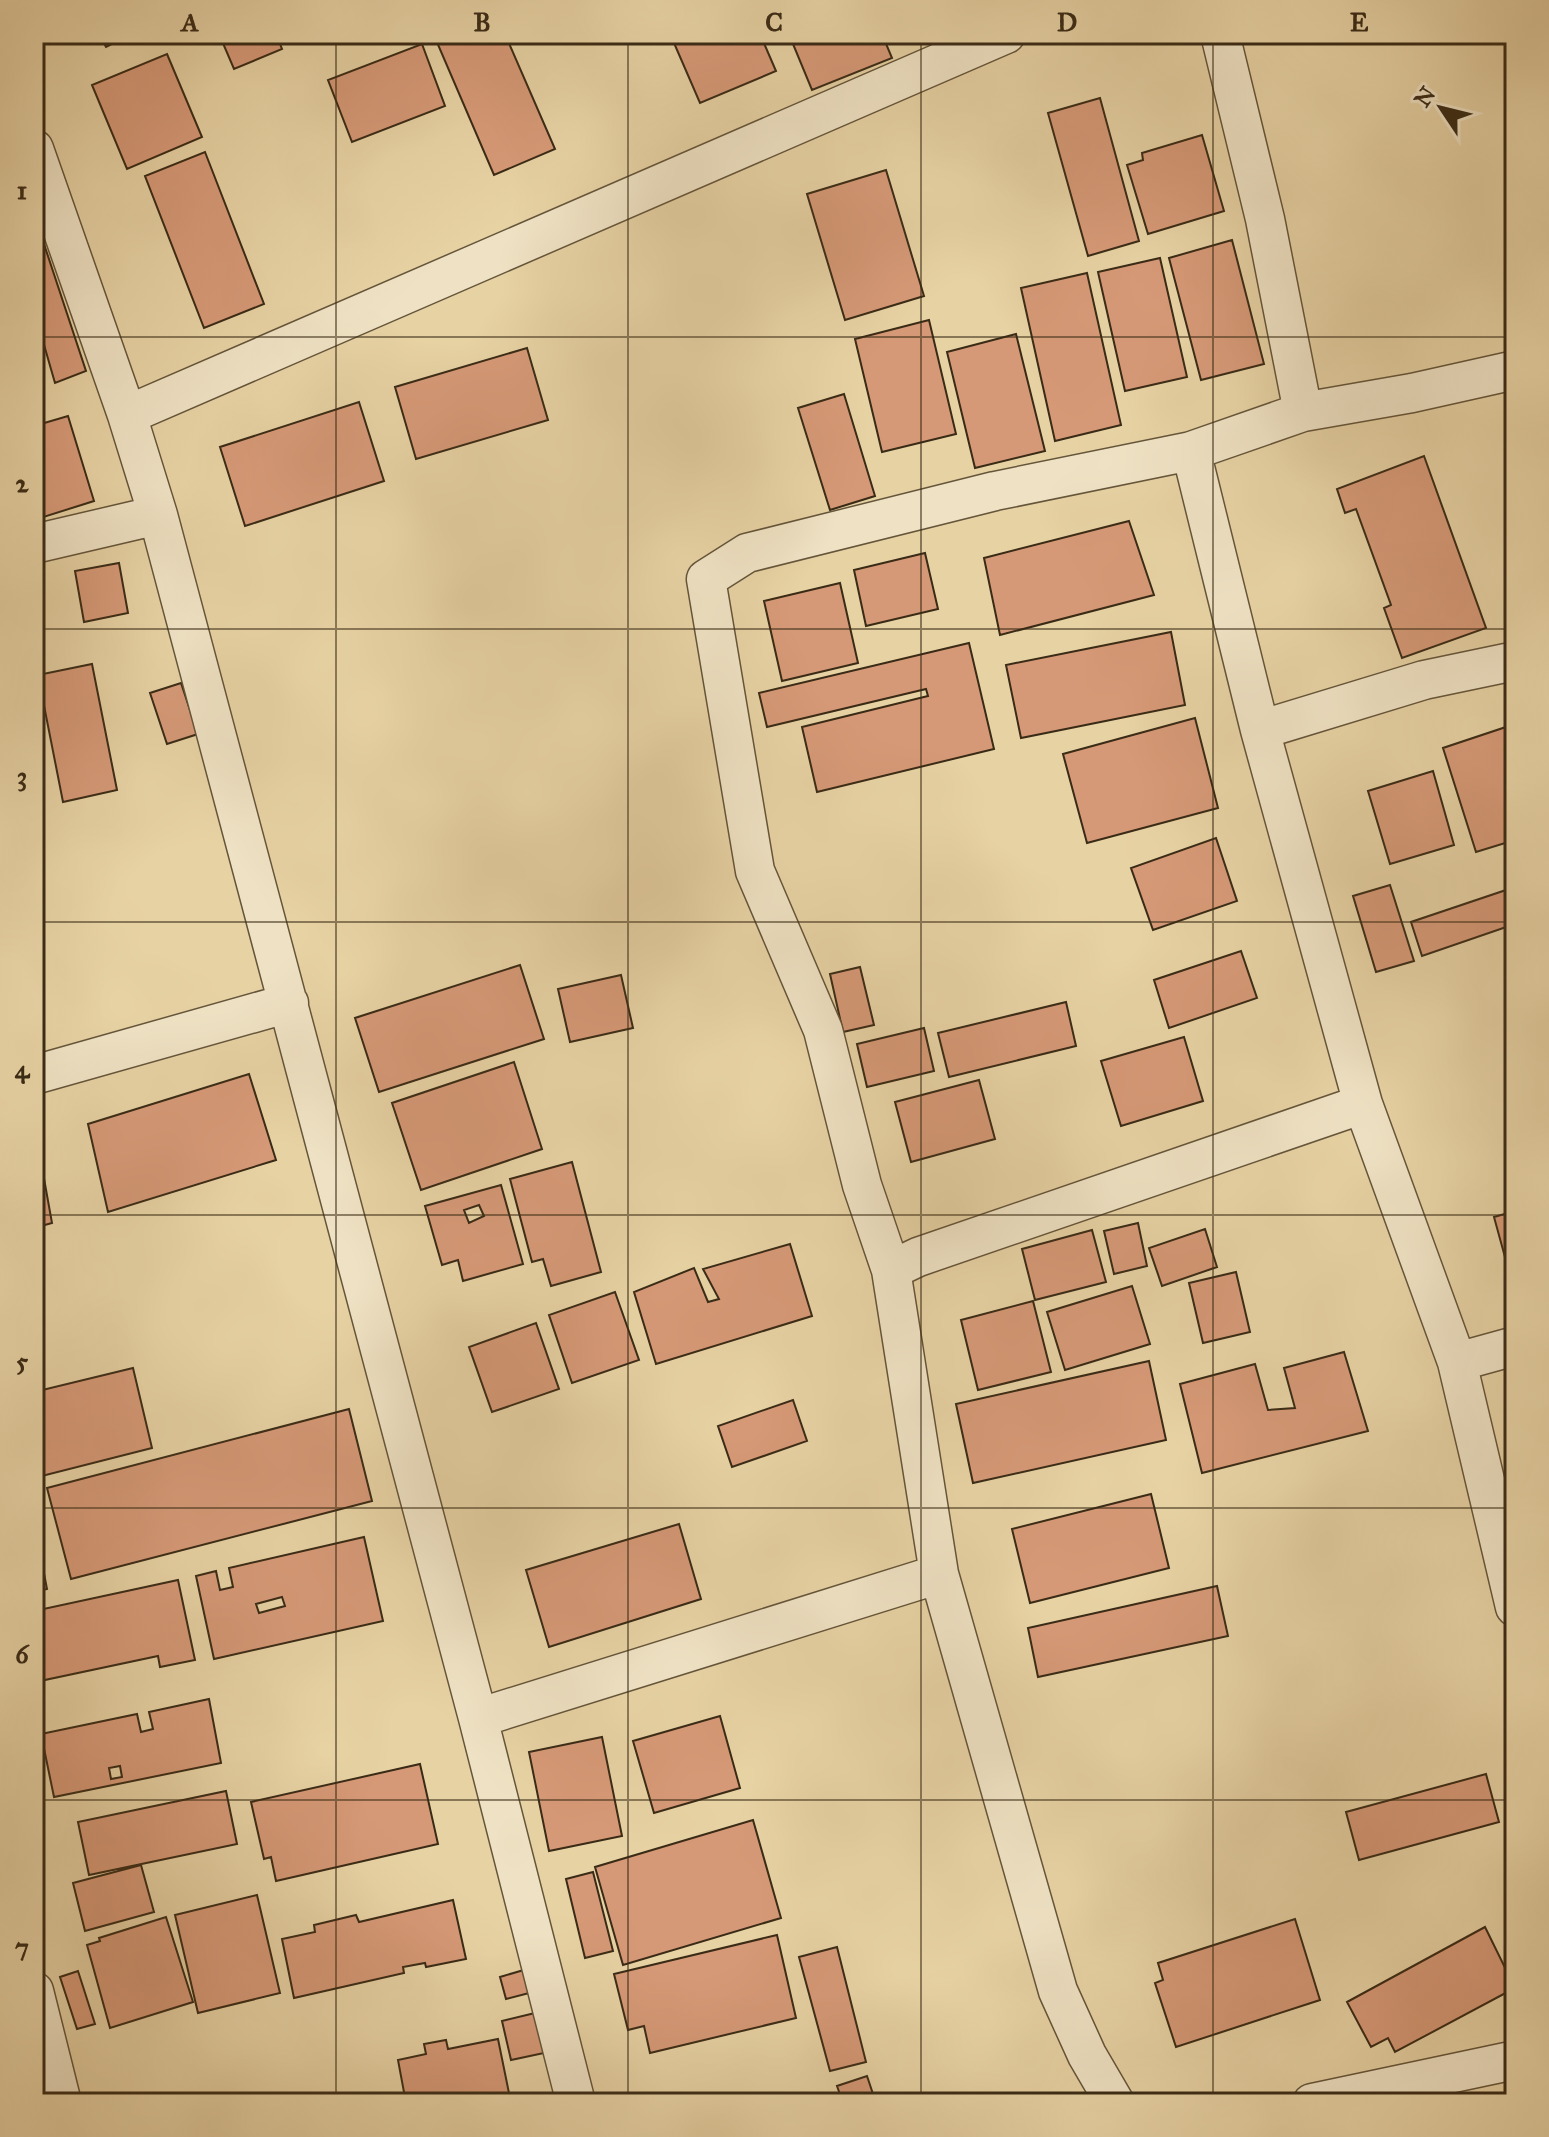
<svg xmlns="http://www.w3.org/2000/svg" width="1549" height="2137" viewBox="0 0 1549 2137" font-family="'IM FELL Great Primer',serif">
	<rect width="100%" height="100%" fill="#e7d2a4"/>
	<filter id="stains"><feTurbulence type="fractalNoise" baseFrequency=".0025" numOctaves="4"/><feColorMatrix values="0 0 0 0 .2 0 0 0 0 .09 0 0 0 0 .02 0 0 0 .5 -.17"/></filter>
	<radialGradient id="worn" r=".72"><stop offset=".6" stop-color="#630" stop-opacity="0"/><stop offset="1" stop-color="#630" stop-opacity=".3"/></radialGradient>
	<!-- building -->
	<path fill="#d69977" stroke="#3a2b16" stroke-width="2" fill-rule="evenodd" d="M99,34H127L128,36L106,47Z
		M219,34H276L282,49L234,69Z
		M449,34H505L555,149L494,175L436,40Z
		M695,34H760L776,71L700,103L674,43Z
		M816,34H882L892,58L812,90L793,44Z
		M422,44L445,106L352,142L328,80Z
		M167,54L202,137L127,169L92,85Z
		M1100,98L1139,241L1088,256L1048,113Z
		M1202,135L1224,211L1148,234L1127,165L1143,160L1142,153Z
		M205,152L264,304L204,328L145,176Z
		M886,170L924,296L845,320L807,194Z
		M42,238L86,371L55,383L34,310V240Z
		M1232,240L1264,364L1201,380L1169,258Z
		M1160,258L1187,377L1125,391L1098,272Z
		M1087,273L1121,425L1055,441L1021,288Z
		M929,320L956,434L882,452L855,339Z
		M1016,334L1045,451L975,468L947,352Z
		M527,348L548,420L416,459L395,387Z
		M1515,392V426L1507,394Z
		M844,394L875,496L830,510L798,408Z
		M359,402L384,481L245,526L220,447Z
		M68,416L94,501L34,520V426Z
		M1424,456L1486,628L1402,658L1384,608L1391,605L1356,509L1345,513L1337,489Z
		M1129,521L1154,595L1000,635L984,558Z
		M925,553L938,609L866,626L854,570Z
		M119,563L128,613L84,622L75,571Z
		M840,583L858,663L782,681L764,601Z
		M1171,632L1185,705L1021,738L1006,665Z
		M969,643L994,749L817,792L802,727L928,696L926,689L767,727L759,693Z
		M92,664L117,790L63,802L38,675Z
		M181,683L198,734L167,744L150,693Z
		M1195,718L1218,808L1087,843L1063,754Z
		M1515,724V840L1476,852L1443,748Z
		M34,751L41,786L34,787Z
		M1433,771L1454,845L1390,864L1368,791Z
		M1216,838L1237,901L1153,930L1131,868Z
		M1390,885L1414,961L1376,972L1353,896Z
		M1515,887V924L1422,956L1411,922Z
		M1241,951L1257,998L1169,1028L1154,980Z
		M520,965L544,1039L379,1092L355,1018Z
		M860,967L874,1025L843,1032L830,974Z
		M621,975L633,1028L570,1042L558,989Z
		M1066,1002L1076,1046L949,1077L938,1033Z
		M924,1028L934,1071L867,1087L857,1044Z
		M1184,1037L1203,1101L1121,1126L1101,1061Z
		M514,1062L542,1149L421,1190L392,1103Z
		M249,1074L276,1160L108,1212L88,1124Z
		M979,1080L995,1139L911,1162L895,1102Z
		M36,1134L52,1223L34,1228V1135Z
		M572,1162L601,1272L551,1286L543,1259L532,1262L510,1179Z
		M501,1185L523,1264L463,1281L458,1260L442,1265L425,1206ZM479,1205L484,1216L469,1223L464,1210Z
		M1515,1211V1290H1514L1494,1217Z
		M1138,1223L1147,1266L1114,1274L1104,1231Z
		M1205,1229L1217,1267L1162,1286L1149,1248Z
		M1092,1230L1106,1282L1035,1300L1022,1249Z
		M790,1244L812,1316L656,1364L634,1292L694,1268L708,1302L719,1299L703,1269Z
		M1236,1272L1250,1332L1203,1343L1189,1283Z
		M1132,1286L1150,1344L1065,1370L1047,1312Z
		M615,1292L639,1360L572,1383L549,1315Z
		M1033,1301L1051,1372L978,1390L961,1320Z
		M536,1323L559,1389L492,1412L469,1347Z
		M1344,1352L1368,1431L1202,1473L1180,1384L1255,1364L1268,1410L1295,1408L1284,1368Z
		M1149,1361L1166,1440L973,1483L956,1404Z
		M133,1368L152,1448L34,1478V1392Z
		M793,1400L807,1441L732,1467L718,1426Z
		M349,1409L372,1501L71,1579L47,1488Z
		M1151,1494L1169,1568L1030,1603L1012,1529Z
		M34,1521L47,1589L34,1592Z
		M679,1524L701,1599L549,1647L526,1570Z
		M364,1537L383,1621L214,1659L196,1576L216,1571L220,1590L233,1587L229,1568ZM282,1597L285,1606L259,1613L256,1604Z
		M178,1580L195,1660L160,1667L158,1656L40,1681L37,1670L34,1671V1611Z
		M1217,1586L1228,1636L1038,1677L1028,1628Z
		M209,1699L221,1763L54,1797L41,1734L137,1714L141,1732L153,1729L149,1712ZM120,1766L122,1777L111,1779L109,1768Z
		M720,1716L740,1788L654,1813L633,1741Z
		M602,1737L622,1836L549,1851L529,1752Z
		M420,1764L438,1844L276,1881L271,1857L264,1859L251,1802Z
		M1486,1774L1499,1822L1359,1860L1346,1812Z
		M226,1791L237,1844L89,1875L78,1822Z
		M753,1820L781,1918L623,1965L595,1867Z
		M141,1865L154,1912L85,1931L73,1883Z
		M593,1872L613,1951L585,1958L566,1879Z
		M257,1895L280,1993L198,2013L175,1915Z
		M453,1900L466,1959L426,1967L425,1963L403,1967L404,1973L294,1998L282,1939L315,1932L314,1925L356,1915L359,1922Z
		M166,1917L193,2002L110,2028L87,1945L100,1941L99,1938Z
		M1295,1919L1320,2000L1176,2047L1155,1983L1163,1980L1158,1963Z
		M1485,1927L1515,1988L1395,2052L1388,2038L1371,2047L1347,2002Z
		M777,1935L796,2018L650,2053L644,2026L628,2030L614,1974Z
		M837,1947L866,2062L830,2071L799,1957Z
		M527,1969L533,1992L506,1999L500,1977Z
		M78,1971L95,2024L77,2029L60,1977Z
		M535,2013L544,2053L511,2060L502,2021Z
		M498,2039L510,2098L486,2103H406L398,2060L426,2054L424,2044L446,2040L448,2049Z
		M867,2076L876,2103H843L837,2086Z"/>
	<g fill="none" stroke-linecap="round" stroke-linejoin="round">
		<!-- street casing -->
		<g stroke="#65553a" stroke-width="41">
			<path id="street" d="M1220,34L1265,219L1303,412L1191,451L1260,730L1363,1104L1457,1362L1515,1607
				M34,149L127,415L158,515L478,1718L576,2103
				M1303,412L1412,393L1515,370
				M127,415L1006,34
				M34,544L158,515
				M1260,730L1424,680L1515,661
				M34,1075L289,1003
				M891,1270L918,1257L1363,1104
				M1457,1362L1515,1346
				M478,1718L939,1574
				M34,1991L62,2103
				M1115,2103L1087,2055L1058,1991L939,1574L891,1270L862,1185L823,1030L755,871L706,579L747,553L995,491L1191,451
				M1312,2103L1515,2060"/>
		</g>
		<!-- street -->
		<use href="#street" stroke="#efe2c4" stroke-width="38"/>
	</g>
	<!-- grid -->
	<path fill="none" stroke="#3a2b16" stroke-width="2" stroke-opacity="0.55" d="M336,34V2103M628,34V2103M921,34V2103M1213,34V2103M34,337H1515M34,629H1515M34,922H1515M34,1215H1515M34,1508H1515M34,1800H1515"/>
	<!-- margin -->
	<rect width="1549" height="2137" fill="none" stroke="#e7d2a4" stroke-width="88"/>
	<!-- north arrow -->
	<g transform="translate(1441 108) rotate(305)" stroke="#efe2c4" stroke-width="6" paint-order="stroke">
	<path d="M0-6L14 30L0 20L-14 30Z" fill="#3a2b16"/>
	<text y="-12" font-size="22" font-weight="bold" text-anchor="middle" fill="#3a2b16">N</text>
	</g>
	<rect x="44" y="44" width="1461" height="2049" fill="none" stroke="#3a2b16" stroke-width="3"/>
	<g font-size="26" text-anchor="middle" font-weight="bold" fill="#3a2b16">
		<text x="190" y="31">A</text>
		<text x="482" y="31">B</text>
		<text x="774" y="31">C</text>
		<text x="1067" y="31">D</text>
		<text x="1359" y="31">E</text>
		<text x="22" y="199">1</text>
		<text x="22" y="492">2</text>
		<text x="22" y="785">3</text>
		<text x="22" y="1078">4</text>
		<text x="22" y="1370">5</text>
		<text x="22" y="1663">6</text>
		<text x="22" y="1956">7</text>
	</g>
	<rect width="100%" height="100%" filter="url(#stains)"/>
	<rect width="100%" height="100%" fill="url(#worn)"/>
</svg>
